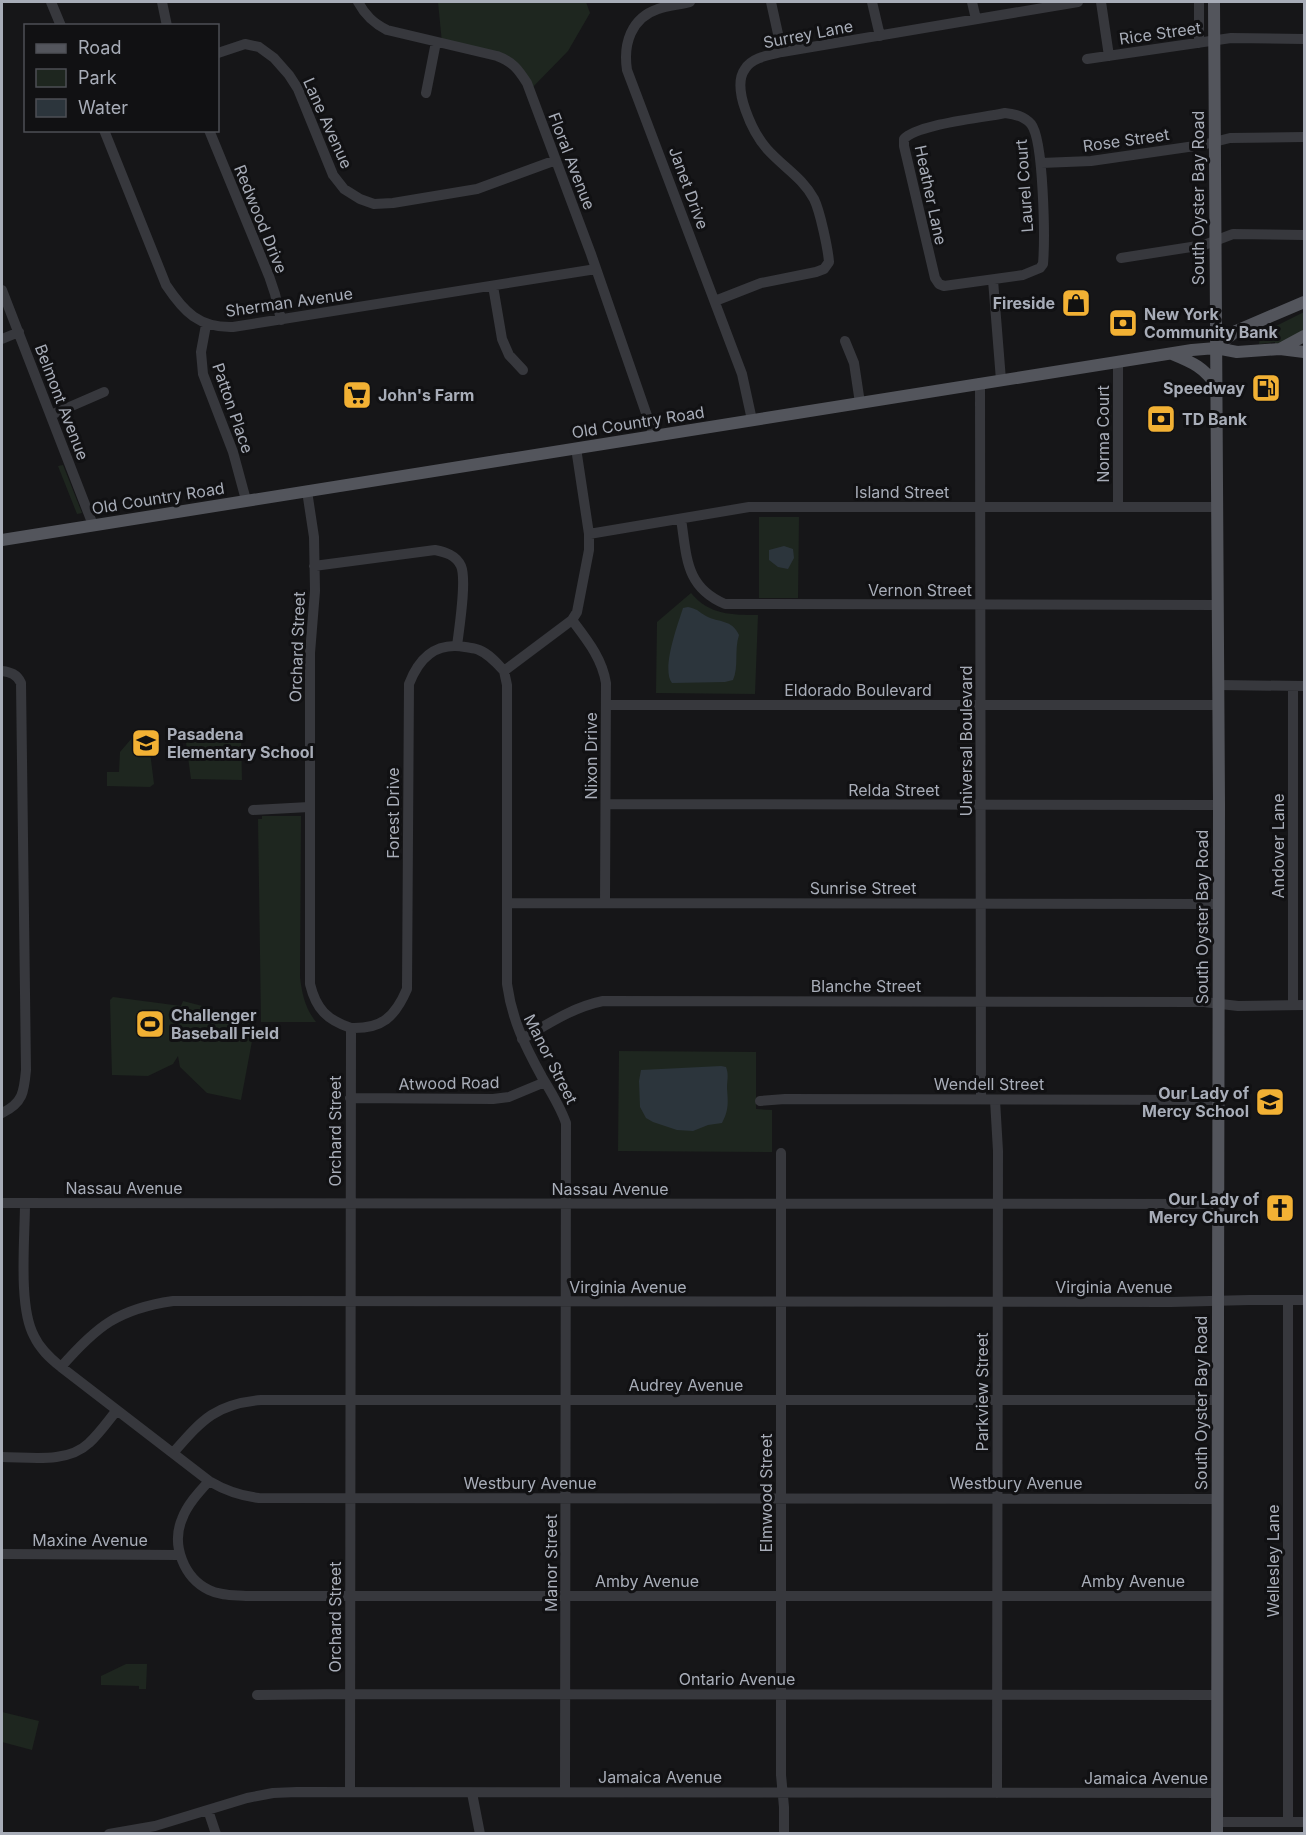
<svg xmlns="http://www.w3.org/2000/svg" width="1306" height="1835" viewBox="0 0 1306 1835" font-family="Inter,sans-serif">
	<rect width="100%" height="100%" fill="#161618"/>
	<!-- green -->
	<path fill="#1e261f" d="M438,2H586L590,13L568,51L530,90L511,61L442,43Z
		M1304,312V333L1290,340L1275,344V342L1259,344L1260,338L1258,335Z
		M63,465L82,513L77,514L58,466Z
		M759,517H799L798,598H759Z
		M691,593C709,615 732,615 758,615L755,694L656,693L657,622Z
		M185,735H241L242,780L191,779Z
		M132,738L149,744L154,784L150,787L107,786V772H119L120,752Z
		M262,816H301L300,977C302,994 305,1008 316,1022H261L258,819H262Z
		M113,997L181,1006L183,1001L253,1019L255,1025L241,1100L207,1093L180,1067L178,1056L173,1064L148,1076L112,1075L110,1000Z
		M619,1051L756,1052V1109L772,1110V1152L618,1151Z
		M126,1664H147L146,1689H139V1686L101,1685V1676Z
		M2,1712L39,1721L32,1750L2,1742Z"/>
	<!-- water -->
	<path fill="#2c353c" d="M784,546L793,549L794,558L788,569L778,567L769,560V550Z
		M688,607C700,610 697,611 706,616C719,623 732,619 739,635C734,650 739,667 733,680L725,682L672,683C661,669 678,624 683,608Z
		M721,1066L726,1067C729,1075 727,1080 727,1088C728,1102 729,1110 722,1123L708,1125L693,1131L677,1130L653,1122L646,1118L640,1107L639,1081L641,1070Z"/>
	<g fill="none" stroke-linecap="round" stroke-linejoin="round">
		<!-- minor -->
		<path stroke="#37383d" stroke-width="10" d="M51,2L61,26
			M162,2L167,26
			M358,2C365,15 373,23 387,30L497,56C513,62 518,69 527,83L591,254L654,436
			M690,2C680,5 668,5 658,9C631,18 623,44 627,70L742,374L752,420
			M771,2L782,52
			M872,2L880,36
			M972,2L976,19
			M1101,2L1109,56
			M1199,43V2
			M218,53L245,44L259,47L274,58L289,75L298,89L333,175L344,189L360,199L374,204L393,203L477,189L556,160
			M1087,59L1231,38L1304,39
			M426,93L436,42
			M1005,113C1015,114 1024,116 1031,124C1044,140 1045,240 1043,264L1040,268L1023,275L944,286L939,284L935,278L904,146V139C917,124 983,118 1005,113Z
			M104,130L166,285C184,312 199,328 233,327L596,269
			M209,130L269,276L275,294L281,320
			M1041,163L1091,161L1202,145L1230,138L1304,137
			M1121,258L1204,245L1233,234L1304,235
			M993,280L1001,380
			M493,286L502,339L509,355L523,370
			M2,290L93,525
			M715,301L761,283L816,272L824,269L829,262C828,249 820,211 814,199C803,178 783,167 767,149C753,133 731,88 745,69C752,57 770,55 782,52L1078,2
			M206,325L201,352L203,374L233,452L246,500
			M2,339L19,332
			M845,341L854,363L860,403
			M1118,362V507
			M980,383L981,1099
			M51,415L104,392
			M307,491L314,537L315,591L310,653V984C316,1009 327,1020 351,1028L350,1792
			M681,519C687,557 685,587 725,604L1218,605
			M589,534L749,507H1217
			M314,566L435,550C445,552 456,555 461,566C467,580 459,629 457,646
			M572,620C587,640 602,658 606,683L605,903
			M2,671C10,672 17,674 21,683L26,1070C24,1092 23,1103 2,1113
			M1218,685L1304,686
			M1293,686V1005
			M606,705H1218
			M606,804L1219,805
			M253,810L309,807
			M507,903L1219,904
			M351,1028C382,1029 395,1017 407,989L409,684C419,658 435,642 465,647C470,648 475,648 479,650C489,654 497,663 504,671
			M522,1039C548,1024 573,1007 603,1001L1204,1002L1238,1006L1304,1005
			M350,1098L493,1099L509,1097L545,1082
			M995,1100L998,1151L997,1793
			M760,1101L785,1099L1218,1100
			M781,1153V1775L784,1807V1834
			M2,1203L1218,1204
			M25,1203C25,1238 18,1307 34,1336C40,1349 50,1358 61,1367L209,1481C226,1491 240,1496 259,1498L1217,1499
			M1288,1300V1822
			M61,1367C97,1326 118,1309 173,1301L1171,1302L1249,1300H1304
			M173,1453C202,1420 215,1404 261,1400H1217
			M2,1457C29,1457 67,1464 89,1443C99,1434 108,1421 117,1410
			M209,1481C199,1492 187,1505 182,1519C171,1545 184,1578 209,1590C221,1596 234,1595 246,1596H1217
			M2,1554L179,1555
			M257,1695L350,1694L1217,1695
			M565,1792L566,1123C560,1106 551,1092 542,1077C525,1046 512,1020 507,984V685L504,671L572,620L577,612L589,550V534L576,448
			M472,1793L480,1834
			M208,1810L216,1834
			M1217,1822H1304
			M109,1834L155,1826L247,1798L273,1793L297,1792L1217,1793"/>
		<!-- major -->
		<path stroke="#53555c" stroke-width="12" d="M1214,2L1219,805L1217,1834
			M1216,348L1236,331L1304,302
			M1280,349L1304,336
			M1172,354C1194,363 1203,367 1217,386
			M2,540L1192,350L1216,348L1237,352L1280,349L1304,352"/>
	</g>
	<!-- icons -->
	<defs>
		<g id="shop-square" transform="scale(1.5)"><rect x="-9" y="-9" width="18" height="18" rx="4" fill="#f2b134" stroke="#111113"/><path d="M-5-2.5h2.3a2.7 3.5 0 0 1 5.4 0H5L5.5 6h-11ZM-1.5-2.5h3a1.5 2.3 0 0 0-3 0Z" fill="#111"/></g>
		<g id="bank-square" transform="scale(1.5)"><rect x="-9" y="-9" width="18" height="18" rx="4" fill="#f2b134" stroke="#111113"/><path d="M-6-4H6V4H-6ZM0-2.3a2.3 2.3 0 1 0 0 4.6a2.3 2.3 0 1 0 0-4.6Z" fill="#111"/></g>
		<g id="fuel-square" transform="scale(1.5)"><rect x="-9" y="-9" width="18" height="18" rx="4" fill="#f2b134" stroke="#111113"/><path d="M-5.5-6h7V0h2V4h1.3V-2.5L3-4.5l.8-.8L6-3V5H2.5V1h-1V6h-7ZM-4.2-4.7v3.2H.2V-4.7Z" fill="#111"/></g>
		<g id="supermarket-square" transform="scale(1.5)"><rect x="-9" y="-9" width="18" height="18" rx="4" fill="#f2b134" stroke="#111113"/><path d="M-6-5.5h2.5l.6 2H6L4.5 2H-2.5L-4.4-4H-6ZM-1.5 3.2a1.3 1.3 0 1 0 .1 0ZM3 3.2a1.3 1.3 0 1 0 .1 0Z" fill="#111"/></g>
		<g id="school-square" transform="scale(1.5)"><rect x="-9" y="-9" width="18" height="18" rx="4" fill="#f2b134" stroke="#111113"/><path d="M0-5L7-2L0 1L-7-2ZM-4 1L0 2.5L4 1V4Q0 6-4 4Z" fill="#111"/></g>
		<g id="stadium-square" transform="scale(1.5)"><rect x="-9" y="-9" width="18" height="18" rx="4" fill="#f2b134" stroke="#111113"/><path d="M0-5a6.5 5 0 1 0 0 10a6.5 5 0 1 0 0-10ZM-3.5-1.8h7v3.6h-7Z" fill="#111"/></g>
		<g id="church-square" transform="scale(1.5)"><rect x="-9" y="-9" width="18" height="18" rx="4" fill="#f2b134" stroke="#111113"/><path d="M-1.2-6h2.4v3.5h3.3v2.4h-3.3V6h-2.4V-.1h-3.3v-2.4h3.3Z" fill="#111"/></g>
	</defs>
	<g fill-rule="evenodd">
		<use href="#shop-square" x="1076" y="303"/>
		<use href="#bank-square" x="1123" y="323"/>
		<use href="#fuel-square" x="1266" y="388"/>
		<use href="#supermarket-square" x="357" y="395"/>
		<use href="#bank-square" x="1161" y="419"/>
		<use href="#school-square" x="146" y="743"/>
		<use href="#stadium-square" x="150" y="1024"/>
		<use href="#school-square" x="1270" y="1102"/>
		<use href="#church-square" x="1280" y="1208"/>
	</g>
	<g text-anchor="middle" stroke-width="6" stroke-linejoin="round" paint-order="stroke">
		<!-- street labels -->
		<g font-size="16" fill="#a8adb8" stroke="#111113">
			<text transform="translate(1160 33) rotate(-8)" y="6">Rice Street</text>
			<text transform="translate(808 34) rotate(-11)" y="6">Surrey Lane</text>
			<text transform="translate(328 123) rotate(66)" y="6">Lane Avenue</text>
			<text transform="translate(1126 140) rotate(-8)" y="6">Rose Street</text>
			<text transform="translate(572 161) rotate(69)" y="6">Floral Avenue</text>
			<text transform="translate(1024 186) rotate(-94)" y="6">Laurel Court</text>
			<text transform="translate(689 188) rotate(70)" y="6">Janet Drive</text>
			<text transform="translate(931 195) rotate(78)" y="6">Heather Lane</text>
			<text transform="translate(1198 198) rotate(-90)" y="6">South Oyster Bay Road</text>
			<text transform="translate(261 219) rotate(68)" y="6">Redwood Drive</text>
			<text transform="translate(289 302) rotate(-8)" y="6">Sherman Avenue</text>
			<text transform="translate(62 402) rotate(69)" y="6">Belmont Avenue</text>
			<text transform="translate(233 408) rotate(71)" y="6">Patton Place</text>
			<text transform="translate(638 422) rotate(-9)" y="6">Old Country Road</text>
			<text transform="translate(1103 434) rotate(-90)" y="6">Norma Court</text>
			<text x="902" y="498">Island Street</text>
			<text transform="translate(158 498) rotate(-9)" y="6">Old Country Road</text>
			<text x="920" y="596">Vernon Street</text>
			<text transform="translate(297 647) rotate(-88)" y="6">Orchard Street</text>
			<text x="858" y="696">Eldorado Boulevard</text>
			<text transform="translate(966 741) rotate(-90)" y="6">Universal Boulevard</text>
			<text transform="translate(591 756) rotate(-90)" y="6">Nixon Drive</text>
			<text x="894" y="796">Relda Street</text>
			<text transform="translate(393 813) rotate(-90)" y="6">Forest Drive</text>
			<text transform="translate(1278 846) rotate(-90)" y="6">Andover Lane</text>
			<text x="863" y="894">Sunrise Street</text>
			<text transform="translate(1202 917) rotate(-90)" y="6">South Oyster Bay Road</text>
			<text x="866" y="992">Blanche Street</text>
			<text transform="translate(551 1059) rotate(63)" y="6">Manor Street</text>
			<text transform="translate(449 1083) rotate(-1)" y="6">Atwood Road</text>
			<text x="989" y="1090">Wendell Street</text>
			<text transform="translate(335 1131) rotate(-90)" y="6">Orchard Street</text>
			<text x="124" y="1194">Nassau Avenue</text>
			<text x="610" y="1195">Nassau Avenue</text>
			<text x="628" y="1293">Virginia Avenue</text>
			<text x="1114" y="1293">Virginia Avenue</text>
			<text x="686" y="1391">Audrey Avenue</text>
			<text transform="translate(982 1392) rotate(-90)" y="6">Parkview Street</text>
			<text transform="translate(1201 1403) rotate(-90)" y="6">South Oyster Bay Road</text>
			<text x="530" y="1489">Westbury Avenue</text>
			<text x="1016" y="1489">Westbury Avenue</text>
			<text transform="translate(766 1493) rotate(-90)" y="6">Elmwood Street</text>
			<text x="90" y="1546">Maxine Avenue</text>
			<text transform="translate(1273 1561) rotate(-90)" y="6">Wellesley Lane</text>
			<text transform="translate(551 1563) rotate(-90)" y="6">Manor Street</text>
			<text x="647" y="1587">Amby Avenue</text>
			<text x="1133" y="1587">Amby Avenue</text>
			<text transform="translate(335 1617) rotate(-90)" y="6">Orchard Street</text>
			<text x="737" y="1685">Ontario Avenue</text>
			<text x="660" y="1783">Jamaica Avenue</text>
			<text x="1146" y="1784">Jamaica Avenue</text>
		</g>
		<!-- poi labels -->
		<g font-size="16" font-weight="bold" fill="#a8adb8" stroke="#111113" text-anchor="start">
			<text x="1055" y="309" text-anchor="end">Fireside</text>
			<text x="1144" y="320">New York<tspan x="1144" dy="18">Community Bank</tspan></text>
			<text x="1245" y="394" text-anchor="end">Speedway</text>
			<text x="378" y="401">John's Farm</text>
			<text x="1182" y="425">TD Bank</text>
			<text x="167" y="740">Pasadena<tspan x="167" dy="18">Elementary School</tspan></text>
			<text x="171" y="1021">Challenger<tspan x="171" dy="18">Baseball Field</tspan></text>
			<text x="1249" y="1099" text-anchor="end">Our Lady of<tspan x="1249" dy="18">Mercy School</tspan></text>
			<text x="1259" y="1205" text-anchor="end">Our Lady of<tspan x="1259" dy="18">Mercy Church</tspan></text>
		</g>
	</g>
	<!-- border -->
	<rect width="1306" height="1835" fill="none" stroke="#a8adb8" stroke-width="6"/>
	<!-- legend -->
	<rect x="24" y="24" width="195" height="108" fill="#111113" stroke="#4d4f55" stroke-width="1.5"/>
	<rect x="36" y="44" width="30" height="9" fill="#53555c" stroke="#4d4f55" stroke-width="1.5"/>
	<text x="78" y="54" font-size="18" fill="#a8adb8">Road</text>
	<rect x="36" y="69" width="30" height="18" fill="#1e261f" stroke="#4d4f55" stroke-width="1.5"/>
	<text x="78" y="84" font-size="18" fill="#a8adb8">Park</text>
	<rect x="36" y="99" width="30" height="18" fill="#2c353c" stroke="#4d4f55" stroke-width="1.5"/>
	<text x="78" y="114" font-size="18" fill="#a8adb8">Water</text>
</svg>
